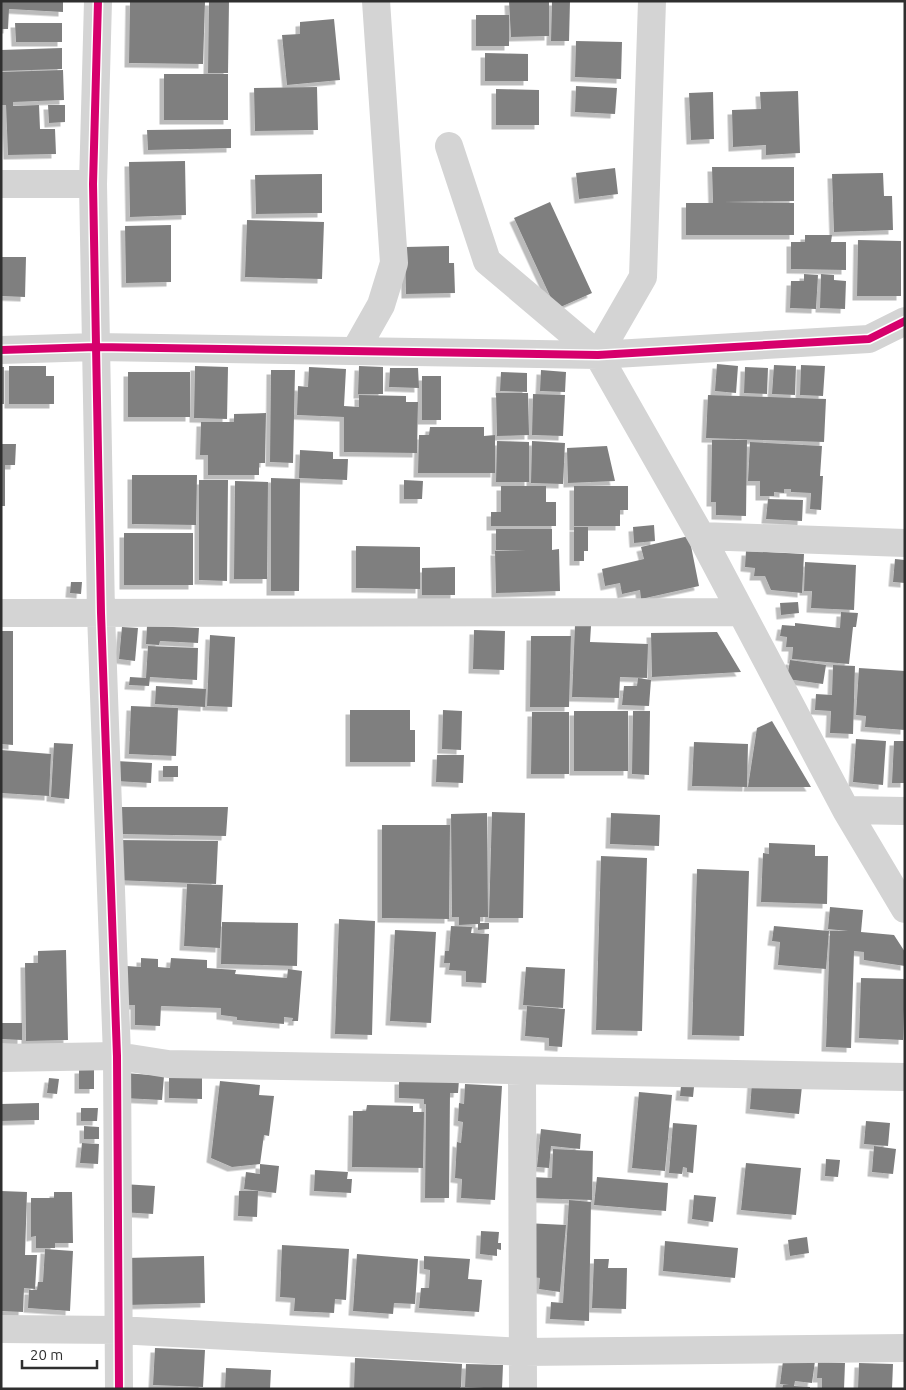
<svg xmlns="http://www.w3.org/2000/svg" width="906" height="1390" viewBox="0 0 906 1390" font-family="Ubuntu,sans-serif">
	<defs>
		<filter id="shadow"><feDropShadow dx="-4.5" dy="4.5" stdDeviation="0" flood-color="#0004"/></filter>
	</defs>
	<rect width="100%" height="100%" fill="#fff"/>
	<!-- building -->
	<path fill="#7f7f7f" filter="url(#shadow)" d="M1,1H63V12L9,9L8,29H1Z
		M130,1L205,2L203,64L129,63Z
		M209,1H229L228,73H208Z
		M509,1H549V36L511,37Z
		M552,1H570L569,41H551Z
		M476,15H509V46H476Z
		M334,19L340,80L287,85L282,35L300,34V22Z
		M15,23H62V42H16Z
		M576,41L622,42L621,79L575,77Z
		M62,48V69L1,71V50Z
		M485,53L528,54V81H485Z
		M63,70L64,100L13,102V106L39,105L40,129H55L56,154L8,155L6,105H1V72Z
		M164,74H228V120H164Z
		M576,86L617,88L615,114L575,112Z
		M317,87L318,130L255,131L254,88Z
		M496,89L539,90V125H496Z
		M798,91L800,153L766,155V145L733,147L732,110L761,109L760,92Z
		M713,92L714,139L691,140L689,93Z
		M48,105H65V122L49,123Z
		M231,129V148L148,150L147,130Z
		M185,161L186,215L130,217L129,162Z
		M712,167H794V201L724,202L794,203V235H686V203H713Z
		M615,168L618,194L579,199L576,173Z
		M883,173L884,196H892L893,230L834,232L832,174Z
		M322,174V213L256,214L255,175Z
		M550,202L592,293L556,309L514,218Z
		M247,220L324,222L322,279L245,277Z
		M171,225V282L126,283L125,226Z
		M805,235H832L831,242H846V270L791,269V242H805Z
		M858,240L901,241V296H857Z
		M449,246V263H454L455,293L406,294L405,247Z
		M1,257H26L25,297L1,296Z
		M804,274L818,275L816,309L790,308L791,281H804Z
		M821,274L834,275V280L846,281L845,309L820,308Z
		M717,364L738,366L736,393L715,391Z
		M774,365L796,366L795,395L772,394Z
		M801,365L825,366L823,396L800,395Z
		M9,366H46V376H54V404H9Z
		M195,366L228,367L227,419L194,418Z
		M359,366L383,367V394H358Z
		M1,367H4V404H1Z
		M309,367L346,369L344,406L359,407V395L406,396V402H418L417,453L344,452V411V417L297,415L298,386L308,387Z
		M745,367L768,368L767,394L744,393Z
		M390,368H418L419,388L389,387Z
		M271,370H295L293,463L270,462Z
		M541,370L566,372L565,392L540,391Z
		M128,372H190V417H128Z
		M501,372L527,373V392L500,391Z
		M422,376H441V420H422Z
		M496,393H528L529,435L497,436Z
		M533,394L565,395L563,436L532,435Z
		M708,395L826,399L824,442L706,438Z
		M266,413L265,463H259V475H208V455H200L201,422H234V414Z
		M430,427H484V436L495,435V473H418L419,435H429Z
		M712,440H747L746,516L716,515V502H711Z
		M497,441L529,442V482H496Z
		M532,441L565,443L563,484L531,483Z
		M750,442L822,446L820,476H823L821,510L810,509L811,493L791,492V489H784V493L774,492V496H760V481H748Z
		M1,444H16L15,465H5V506H1Z
		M607,446L615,481L568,483L567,448Z
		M300,450L333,452V459H348L347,480L299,478Z
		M132,475H197L196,525L132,524Z
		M271,478L300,479L299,591H271Z
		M199,480H228L227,581L199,580Z
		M404,480L423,481L422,499H404Z
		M235,481L268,482L267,579H234Z
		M501,486H546V502H556V526H491V512H501Z
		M574,486H628V510H620V526H574Z
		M768,499L803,500L802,521L766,519Z
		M654,525L655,541L634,543L633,527Z
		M574,527H588V551H584V561H574Z
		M496,529H552V550L559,549L560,591L496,593L495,551L526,550H496Z
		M124,533H193V585H124Z
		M689,536L699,586L641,599L640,590L622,594L620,583L605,586L602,569L644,559L641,547Z
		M356,546L420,547V589L356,588Z
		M746,551L804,554L802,593L771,590L765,576H754L755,568L745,567Z
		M895,559L905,560V583L893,582Z
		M805,562L856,565L854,610L811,608L812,591H804Z
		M455,567V595H422V568Z
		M71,582H82L81,594L70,593Z
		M798,602L799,613L781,615L780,603Z
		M841,612L858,613L856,627H853L849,664L792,659L793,647H786L787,637L780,636L782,625L795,626V623L840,628Z
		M575,625L591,626L590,642L648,644L647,678L620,677L619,698L572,697Z
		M147,626L199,628L198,643L160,641L159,645L146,644Z
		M122,627L138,628L135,661L119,659Z
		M474,630L505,631L504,670L473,669Z
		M1,631H13V745L1,744Z
		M717,632L741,672L652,677L651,633Z
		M210,635L235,637L232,707L207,706Z
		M531,636H571L569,707H530Z
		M148,646L198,648L197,680L150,677L149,686L129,685L130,677L146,678Z
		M790,660L826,665L823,684L787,679Z
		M833,665L855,666L853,734L830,733L831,711L815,710L816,694L832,695Z
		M859,668L905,671V730L865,727L866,716L856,715Z
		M638,678L651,680L649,706L622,705L624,686H637Z
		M156,686L206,689L205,707L155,704Z
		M131,706L178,708L176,756L129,754Z
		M350,710H410V730H415V762H350Z
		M443,710L462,711L461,750L442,749Z
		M574,711H628V771H574Z
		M633,711H650L649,775L632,774Z
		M532,712H569V774H531Z
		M772,721L811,787H748L757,728Z
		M856,739L886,741L883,785L853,782Z
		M894,741H905V783H892Z
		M694,742L748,744L747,787L692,786Z
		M54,743L73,744L69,799L51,797Z
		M1,750L51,754L49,796L1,793Z
		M437,755H464L463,783L436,782Z
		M116,761L152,763L151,783L115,781Z
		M163,766H178V777H163Z
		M119,807H228L226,836L119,834Z
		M492,812L525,813L523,918H489Z
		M487,813L488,917H480V923H489V929L478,930V924L459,925V917H452L451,814Z
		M611,813L660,815L659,846L610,844Z
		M382,825H450L449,919L382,918Z
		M116,840L218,841L216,884L114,880Z
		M769,843L815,845V856H828L827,904L761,902L763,853L769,854Z
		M601,856L647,858L642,1031L596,1030Z
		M697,869L749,871L744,1036L692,1035Z
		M187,884L223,885L220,948L184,946Z
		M830,907L863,910L861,932L894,935L905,952V966L864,960V952L854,951L851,1048L826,1047L830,931H848L828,929Z
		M339,919L375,921L372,1035L335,1034Z
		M222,922L298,923L297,966L221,964Z
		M451,926L472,927L471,933L489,934L486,983L466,982V971L449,970L450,963H444L445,951H449Z
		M774,926L829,931L826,969L778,965L780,942L772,941Z
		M395,930L436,932L431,1023L390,1021Z
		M66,950L68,1040L26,1041L25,963H38V951Z
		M141,958L158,959V967L170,968L171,958L207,960V968L236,970L235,974L287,978L288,969L302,971L298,1021H292L293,1018L284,1017V1024L237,1020V1017L221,1015V1008L161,1006L160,1026L135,1025V1005H125L127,966L141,967Z
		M526,967L565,969L563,1008L523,1005Z
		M861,978L905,979L903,1040L859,1038Z
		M527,1006L565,1009L562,1047L549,1046V1038L525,1036Z
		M1,1023H22V1040L1,1039Z
		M79,1069H94V1089H79Z
		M125,1073L164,1076L162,1100L123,1098Z
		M169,1077H202V1099L169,1098Z
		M49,1078L59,1079L57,1094L47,1093Z
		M399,1080H459L458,1093H450L449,1198H425L426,1104H424V1099L399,1098Z
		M220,1081L260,1085L259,1095L274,1096L269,1136L264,1135L260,1164L279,1166L276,1193L244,1189L246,1172L260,1174V1164L232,1167L211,1158Z
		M752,1082L802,1086L799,1114L750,1109Z
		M465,1084L502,1086L495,1200L461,1198L462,1179L455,1178L457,1142L461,1143L463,1122L458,1121L459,1103L464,1104Z
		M681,1086L694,1087L693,1097L680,1096Z
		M639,1092L672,1095L665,1171L632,1168Z
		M39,1103V1120L1,1121V1104Z
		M367,1105L413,1106V1112H424L423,1168L352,1167L353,1111H366Z
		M81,1108H98L97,1121H81Z
		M866,1121L890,1123L888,1146L864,1144Z
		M673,1123L697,1125L693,1173L687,1172V1168L683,1167L682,1174L669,1173Z
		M84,1126L99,1127V1139H84Z
		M541,1129L581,1134L580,1149L551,1146L549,1168L537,1167Z
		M82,1143L99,1144L98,1164L80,1163Z
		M874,1146L896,1149L893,1174L872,1172Z
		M553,1149L593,1151L592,1200L531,1198V1177L552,1178Z
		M826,1159L840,1160L838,1177L825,1176Z
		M746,1163L801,1168L796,1215L741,1210Z
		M315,1170L348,1172L347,1179H352L351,1193L314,1191Z
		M597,1177L668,1183L666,1211L594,1205Z
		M123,1184L155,1186L153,1214L121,1212Z
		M1,1191L27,1192L25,1255H37L35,1289L24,1288L23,1312L1,1311Z
		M239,1191H258L257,1217L238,1216Z
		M54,1192H72L73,1243H55V1248H36V1236L31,1237V1198H54Z
		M694,1195L716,1197L713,1222L692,1219Z
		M569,1200L591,1202L589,1321L550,1319L551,1302L563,1303Z
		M525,1223L566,1225L560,1292L539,1289L540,1278L524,1276Z
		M481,1231L499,1232L498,1243H501V1250L497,1249V1256L480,1254Z
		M807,1237L809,1253L790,1256L788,1240Z
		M665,1241L738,1248L735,1278L663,1271Z
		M282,1245L349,1249L346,1300L335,1299L334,1313L294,1311L295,1298L280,1297Z
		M45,1249L73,1251L70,1311L28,1308L29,1290H37L38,1282H43Z
		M357,1254L418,1259L415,1304L394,1303L393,1314L353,1311Z
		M204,1256L205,1303L127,1305L126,1258Z
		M424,1256L470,1259L468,1279L482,1280L479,1312L419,1308L421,1288H429L430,1270L424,1269Z
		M594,1259H609L608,1268H627L626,1309L592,1308Z
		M155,1348L205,1350L203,1387L153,1385Z
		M355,1358L462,1364L461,1387L459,1389H354Z
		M783,1361H815L812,1383L795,1381L794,1386L810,1387V1389H782L783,1385H789L780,1384Z
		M818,1362L845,1363L844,1389H822V1378H817Z
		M859,1363L893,1364L892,1389H858Z
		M466,1364L503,1365L502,1389L465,1387Z
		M226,1368L271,1370L270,1389H225Z"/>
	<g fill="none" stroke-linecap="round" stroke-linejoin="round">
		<!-- street -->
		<path stroke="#d4d4d4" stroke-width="28" d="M98,1L93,184L101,613L117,1056L119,1389
			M449,146L487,261L598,355L701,536L846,810L905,909
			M1,184H93
			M1,350L96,347L598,355L869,339L905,321
			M355,351L381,305L394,263L376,1
			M598,355L643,277L652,1
			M701,536L905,543
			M1,613L740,612
			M846,810L905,811
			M1,1058L117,1056L168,1064L905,1077
			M522,1071L523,1389
			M1,1329L118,1330L523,1352L905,1348"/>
		<!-- cycleway casing -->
		<g stroke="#fff" stroke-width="11">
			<path id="cycleway" d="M98,1L93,184L101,613L117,1056L119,1389
				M1,350L96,347L598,355L869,339L905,321"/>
		</g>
		<!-- cycleway -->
		<use href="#cycleway" stroke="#d6006c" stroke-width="8"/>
	</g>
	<!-- border -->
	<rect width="906" height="1390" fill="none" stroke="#2f2f2f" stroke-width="5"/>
	<!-- scale -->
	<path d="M22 1360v8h75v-8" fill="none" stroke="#2f2f2f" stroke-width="2.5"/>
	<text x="30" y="1360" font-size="15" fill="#2f2f2f" stroke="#ffffff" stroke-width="4" paint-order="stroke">20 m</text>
</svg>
